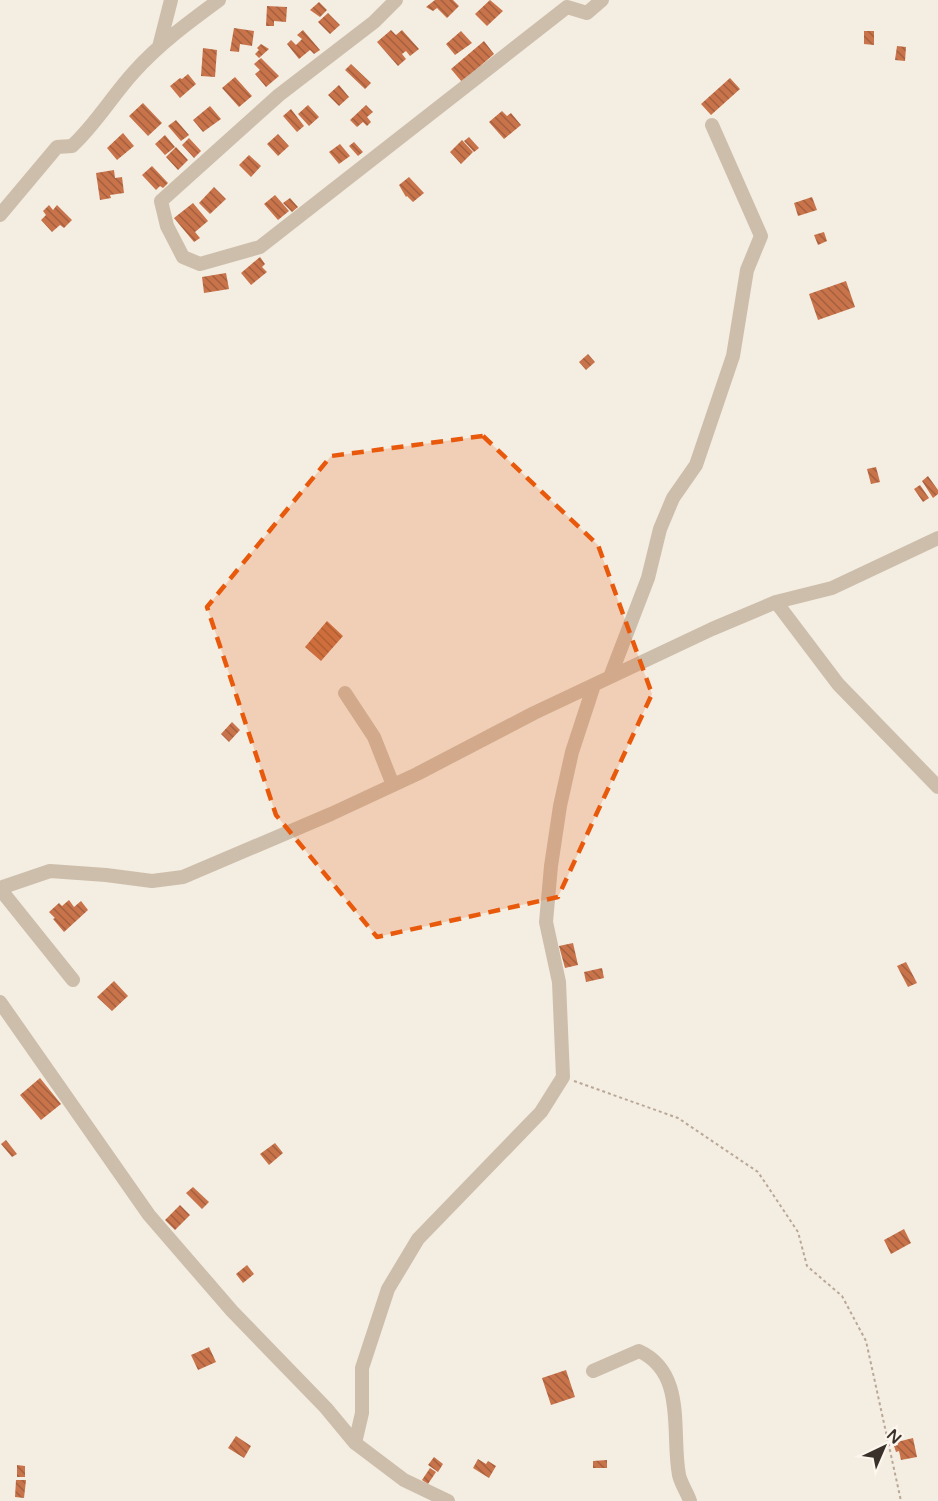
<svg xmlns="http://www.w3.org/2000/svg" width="938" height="1501" viewBox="0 0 938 1501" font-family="'Varela Round',sans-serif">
	<defs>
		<pattern id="building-back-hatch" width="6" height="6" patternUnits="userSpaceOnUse" patternTransform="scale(1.5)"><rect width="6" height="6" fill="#c9734a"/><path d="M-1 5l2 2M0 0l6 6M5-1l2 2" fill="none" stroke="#a45f3e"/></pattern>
	</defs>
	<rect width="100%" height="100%" fill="#f4ede1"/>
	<!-- building -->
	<path fill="url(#building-back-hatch)" d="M435,0H453L459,6L447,18L437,8L433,11L426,7Z
		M490,0L503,11L487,26L475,14Z
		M319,2L327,10L320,17L310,10Z
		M267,6L287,7L286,22L274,21V26H266Z
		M328,13L340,25L330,34L318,22Z
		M234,28L254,31L252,46L240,44L239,52L230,51Z
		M303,30L320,50L314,54L310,50L299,59L287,44L291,40L296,45L302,39L297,35Z
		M391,30L396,35L402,30L419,49L410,56L406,51L402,54L406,59L398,66L377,42Z
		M461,31L472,43L455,55L446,44Z
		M864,31H874V45L864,44Z
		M484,41L494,54L462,82L451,69Z
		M261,44L269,49L259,58L255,54L259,50L257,48Z
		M897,46L906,47L905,61L895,60Z
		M203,48L217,50L215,77L201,76Z
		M261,58L279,76L266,87L255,74L260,70L254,64Z
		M351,64L371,83L365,89L345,70Z
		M188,74L196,84L180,98L170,86L180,78L182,79Z
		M235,77L252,96L239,107L222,88Z
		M730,78L740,89L711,115L701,104Z
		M339,85L349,97L339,106L328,95Z
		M143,103L162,123L148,136L129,116Z
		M308,105L319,117L309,126L298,114Z
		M366,105L373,112L367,117L371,122L367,126L363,122L357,127L350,120Z
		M210,106L221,119L203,132L193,120Z
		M291,109L304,126L297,132L283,116Z
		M502,111L507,116L511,113L521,125L504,139L489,122Z
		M176,120L189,135L181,141L168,126Z
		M123,133L134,146L117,160L107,148Z
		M278,134L289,146L278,156L267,144Z
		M165,135L175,147L165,155L155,144Z
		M469,137L479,148L474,152L464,141Z
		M189,138L201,151L194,158L182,145Z
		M462,140L473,152L461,164L450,152Z
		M354,142L363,152L358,156L349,146Z
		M340,144L350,156L339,164L329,152Z
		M176,147L188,160L178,170L166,157Z
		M249,155L261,166L251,177L239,165Z
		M152,166L168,183L163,188L160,186L156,190L142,175Z
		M114,170L115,178L122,177L124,193L110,195L111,198L100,200L96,173Z
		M409,177L424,193L413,202L407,196L406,197L399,185Z
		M214,187L226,199L210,214L199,203Z
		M275,195L289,211L278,220L264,204Z
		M812,197L817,210L798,216L794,203Z
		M290,198L298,207L292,212L283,203Z
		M193,203L208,221L195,232L200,238L194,242L174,218Z
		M49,205L53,210L57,205L72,220L64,228L60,225L52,232L41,220L46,215L43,211Z
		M824,232L827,241L818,245L814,235Z
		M260,257L265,264L262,267L267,272L251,285L241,273Z
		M226,273L229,289L204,293L202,277Z
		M846,281L855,307L818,320L809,294Z
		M588,354L595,362L586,370L579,362Z
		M876,467L880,482L871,484L867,469Z
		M928,476L938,490V494L933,498L922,481Z
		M920,485L929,498L923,502L914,489Z
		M327,621L343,636L321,661L305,647Z
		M232,722L240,730L229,742L221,734Z
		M69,900L74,907L81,901L88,910L64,932L53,919L55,918L49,912L59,903L62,906Z
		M573,943L578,965L565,968L559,946Z
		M906,962L917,983L908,987L897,966Z
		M602,968L604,978L586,982L584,972Z
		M114,981L128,996L112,1011L97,997Z
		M40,1078L61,1104L41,1120L20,1095Z
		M6,1140L17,1154L12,1157L1,1144Z
		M275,1143L283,1153L269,1165L260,1154Z
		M193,1187L209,1202L202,1209L186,1193Z
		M180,1205L190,1215L175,1230L165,1220Z
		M904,1229L911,1243L891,1254L884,1240Z
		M247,1265L254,1274L243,1283L236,1274Z
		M209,1347L216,1362L198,1370L191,1355Z
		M566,1370L575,1397L551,1405L542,1378Z
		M236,1436L251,1446L244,1458L228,1448Z
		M913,1438L917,1457L901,1460L899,1451L896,1452L894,1446L898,1445L897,1442Z
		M434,1457L443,1464L438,1472L428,1465Z
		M478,1459L486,1464L488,1461L496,1466L489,1478L473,1468Z
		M607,1460V1468H593V1461Z
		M17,1465L25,1466V1477H17Z
		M430,1468L436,1472L428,1484L422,1480Z
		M16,1480H26L24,1498L15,1497Z"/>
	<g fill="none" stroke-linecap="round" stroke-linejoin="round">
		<!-- path -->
		<path stroke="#b9a896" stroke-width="2" stroke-dasharray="3 3" stroke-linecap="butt" d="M574,1081L678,1118L758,1172L798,1232L807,1266L842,1296L866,1341L901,1501"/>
		<!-- minor -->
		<path stroke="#cdbeac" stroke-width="14" d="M396,0L374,22L279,95L161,201L167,226L183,257L200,264L260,247L567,7
			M567,7L587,13L602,0
			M159,47L171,0
			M0,215L57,147L72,146C96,124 112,96 134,72C159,44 189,22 219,0
			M776,602L838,684L938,787
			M610,677L648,578L660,529L673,498L696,465L733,356L747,270L761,236L712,125
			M345,693L374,737L393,785
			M0,888L50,871L106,875L152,881L183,877L331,814L417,774L534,713L712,629L776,602L832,588L938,538
			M0,889L73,980
			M0,1002L149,1215L232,1311L326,1408L355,1443L404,1480L448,1501
			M593,1371L639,1351C687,1373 671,1433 679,1475C681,1484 687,1492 690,1501
			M355,1443L362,1413V1368L388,1289L418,1239L541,1112L563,1077L559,982L546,922L551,866L560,806L572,752L594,685"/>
	</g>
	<!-- marked area -->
	<path fill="#e8590c" fill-opacity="0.2" stroke="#e8590c" stroke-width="4.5" stroke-dasharray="12 8" stroke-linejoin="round" d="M483,436L598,545L652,694L558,897L377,937L276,815L207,607L331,456Z"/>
	<!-- north arrow -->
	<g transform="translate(884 1447) rotate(44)" stroke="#fbf6ee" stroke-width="4.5" paint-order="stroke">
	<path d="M0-4.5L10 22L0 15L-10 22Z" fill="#3b312b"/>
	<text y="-9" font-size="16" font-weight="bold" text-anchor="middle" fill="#3b312b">N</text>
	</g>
</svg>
